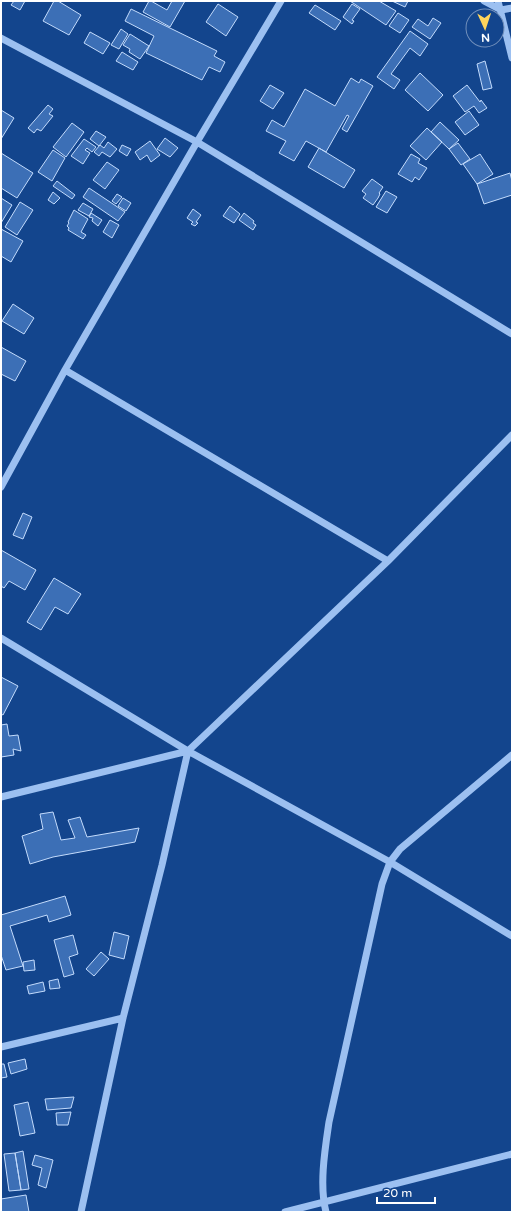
<svg xmlns="http://www.w3.org/2000/svg" width="513" height="1213" viewBox="0 0 513 1213" font-family="'Varela Round',sans-serif">
	<rect width="100%" height="100%" fill="#13458d"/>
	<!-- building -->
	<path fill="#3c6fb6" stroke="#c3dbfc" d="M14,1H25L20,10L11,5Z
		M54,1H58L81,15L69,35L43,21Z
		M149,1H151L167,10L172,1H185L170,27L143,12Z
		M350,1H379L396,11L386,25Z
		M392,1H408L405,7Z
		M218,4L238,17L226,36L206,22Z
		M352,4L360,9L352,20L354,21L352,24L343,17Z
		M315,5L341,21L335,30L309,13Z
		M131,9L217,51L214,56L225,62L220,72L209,67L202,80L146,53L154,36L125,21Z
		M398,13L409,20L400,33L389,26Z
		M433,18L441,23L430,39L412,27L418,19L428,26Z
		M121,29L128,34L119,49L111,45Z
		M410,31L428,44L420,56L410,48L391,74L400,80L394,89L377,77Z
		M90,32L110,43L103,54L84,43Z
		M130,34L149,46L140,59L129,52L130,49L123,45Z
		M122,52L138,62L133,70L116,61Z
		M485,61L492,88L483,90L477,64Z
		M420,73L443,95L428,111L405,90Z
		M351,78L359,83L361,79L373,86L347,132L342,129L349,116L347,115L326,152L306,141L294,161L279,153L286,141L266,131L272,120L284,127L305,89L335,106Z
		M270,85L284,93L273,109L260,101Z
		M467,85L480,102L481,100L487,108L479,113L474,106L465,112L453,96Z
		M48,105L53,109L49,114L53,116L41,131L37,129L34,133L28,128Z
		M1,110L14,118L1,139Z
		M469,111L479,125L465,135L455,122Z
		M440,122L459,140L449,149L431,132Z
		M72,123L84,132L66,157L53,147Z
		M427,128L442,142L426,160L410,146Z
		M96,131L106,137L99,146L90,139Z
		M165,138L178,148L170,157L157,149Z
		M84,139L96,147L92,152L87,148L85,150L90,153L83,164L71,156Z
		M150,141L160,155L151,162L147,155L140,160L135,152Z
		M108,142L117,149L110,157L102,152L99,156L94,152L100,145L104,148Z
		M458,143L470,159L461,165L449,149Z
		M122,145L131,149L127,156L119,151Z
		M319,148L355,170L344,188L308,167Z
		M53,150L65,158L52,181L38,172Z
		M1,153L33,173L17,198L1,188Z
		M411,154L420,159L418,163L427,168L419,180L415,177L412,182L398,174Z
		M480,154L493,174L477,184L463,164Z
		M107,162L119,170L105,189L93,180Z
		M510,173L512,181V195L484,204L477,184Z
		M372,179L383,187L379,193L380,194L378,198L373,205L363,198L366,194L362,191Z
		M57,181L75,195L72,199L53,186Z
		M89,188L125,212L118,221L83,197Z
		M386,191L397,197L387,213L376,207Z
		M53,192L60,198L54,204L48,200Z
		M117,194L122,197L116,204L112,201Z
		M1,198L12,205L1,223Z
		M123,198L131,203L126,211L118,206Z
		M20,202L33,210L17,235L5,227Z
		M83,203L93,209L89,216L78,210Z
		M230,206L240,214L234,223L223,216Z
		M193,209L201,215L196,222L198,223L195,226L191,224L193,222L187,218Z
		M74,210L88,219L81,232L86,235L83,239L68,230L69,228L67,226L69,223L68,222Z
		M91,213L102,220L98,226L92,221L93,218L89,217Z
		M244,213L254,221L253,223L256,225L253,230L239,220Z
		M110,220L119,225L112,238L103,232Z
		M1,229L23,241L11,262L1,256Z
		M13,304L34,318L24,334L2,321Z
		M1,347L26,361L15,381L1,374Z
		M23,513L32,517L23,539L13,535Z
		M1,550L36,570L25,590L9,581L4,588L1,586Z
		M54,578L81,594L68,614L55,607L41,630L27,622Z
		M1,677L18,686L3,715L1,714Z
		M7,724L9,736L18,735L21,751L13,749L14,755L1,757V725Z
		M53,812L61,840L75,838L68,820L80,817L87,837L139,828L135,842L53,857L30,864L22,836L43,829L40,814Z
		M65,896L71,915L49,922L47,915L10,926L23,966L6,970L1,955V915Z
		M114,932L129,936L124,959L109,955Z
		M73,935L78,954L69,957L74,974L64,977L54,940Z
		M101,952L109,959L94,976L86,969Z
		M34,960L35,970L24,971L23,962Z
		M58,979L60,988L50,989L49,981Z
		M43,982L45,991L29,994L27,986Z
		M25,1059L27,1069L11,1074L8,1063Z
		M1,1064H4L7,1077L1,1078Z
		M74,1097L71,1108L47,1110L45,1099Z
		M28,1102L35,1133L20,1136L14,1105Z
		M71,1112L68,1125H57L56,1113Z
		M23,1151L29,1189L21,1190L15,1153Z
		M15,1153L21,1190L9,1191L4,1154Z
		M35,1155L53,1160L46,1188L38,1185L42,1168L32,1165Z
		M26,1195L29,1212H1V1199Z"/>
	<g fill="none" stroke-linecap="round" stroke-linejoin="round">
		<!-- minor -->
		<path stroke="#9cc0f1" stroke-width="7" d="M484,1L501,10L512,8
			M498,1L512,58
			M1,38L197,142L512,334
			M65,370L388,561
			M1,487L65,370L197,142L281,1
			M1,638L188,751L390,862L512,936
			M1,797L188,751
			M1,1047L123,1018
			M81,1212L123,1018L162,865L188,751L388,561L512,435
			M285,1212L512,1154
			M326,1212C319,1185 325,1149 329,1122L382,884L390,862L400,849L512,755"/>
	</g>
	<!-- border -->
	<rect width="513" height="1213" fill="none" stroke="#ffffff" stroke-width="4"/>
	<!-- north arrow -->
	<g transform="translate(485 28) rotate(177)"><circle r="19" fill="#13458d" stroke="#718fbb"/>
	<path d="M0-3L7 15L0 10L-7 15Z" fill="#ffd55c"/>
	<text y="-6" font-size="11" font-weight="bold" text-anchor="middle" fill="#ffffff">N</text>
	</g>
	<!-- scale -->
	<path d="M377 1197v6h58v-6" fill="none" stroke="#ffffff" stroke-width="2"/>
	<text x="383" y="1197" font-size="12" fill="#ffffff" stroke="#13458d" stroke-width="3" paint-order="stroke">20 m</text>
</svg>
